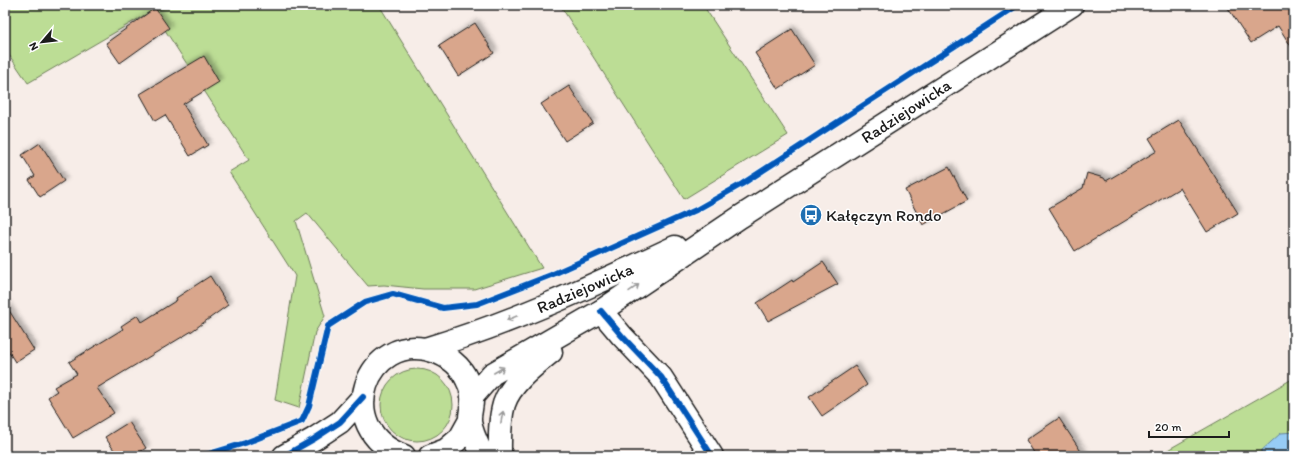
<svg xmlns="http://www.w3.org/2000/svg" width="1299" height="461" viewBox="0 0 1299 461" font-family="Itim,sans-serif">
	<defs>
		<filter id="shadow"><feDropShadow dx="3.5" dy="-3.5" stdDeviation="2" flood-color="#0004"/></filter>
	</defs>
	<rect width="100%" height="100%" fill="#f7ede8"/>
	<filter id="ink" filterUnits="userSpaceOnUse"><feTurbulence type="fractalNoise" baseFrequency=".025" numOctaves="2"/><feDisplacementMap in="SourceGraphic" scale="8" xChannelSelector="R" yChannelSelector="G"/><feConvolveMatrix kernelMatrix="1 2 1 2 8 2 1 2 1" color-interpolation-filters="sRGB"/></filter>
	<g filter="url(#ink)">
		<!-- green -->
		<path fill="#bcdd95" stroke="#6c7c58" d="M5,5H379L542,268L474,289H423L384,285L368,286L307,213L296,221L325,316L315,332L299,408L275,400L295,276L229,172L249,160L154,13L155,9L28,83L5,49Z
			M560,5H703L788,135L684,199Z
			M381 405a36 36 0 1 1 72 0a36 36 0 1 1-72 0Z
			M1294,378V456H1157Z"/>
		<!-- water -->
		<path fill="#97ccf5" stroke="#66869e" d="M1294,432V456H1261V451L1281,433Z"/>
		<!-- building -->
		<path fill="#d9a68c" stroke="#1c1c1c" filter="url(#shadow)" d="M1226,5H1294V51L1278,26L1251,43Z
			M155,8L169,28L120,63L106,43Z
			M475,23L494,53L458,76L439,46Z
			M792,29L815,65L778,89L755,53Z
			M204,56L219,82L183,104L208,145L190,156L165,115L155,121L140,94Z
			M569,86L593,123L565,141L541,104Z
			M1179,120L1238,213L1207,232L1180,188L1075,251L1049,208L1083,188L1087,173L1104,178L1106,181L1157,151L1149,138Z
			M40,143L64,181L40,197L29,180L35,176L22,155Z
			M949,167L967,201L923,225L905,190Z
			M823,262L838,284L768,321L757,303L792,280L793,282Z
			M210,276L228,305L192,331L97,388L114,413L73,438L48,397L57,391L54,387L77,374L69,362L123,329L121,326L138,315L142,322L177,300L176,298Z
			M5,304L34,350L15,362L5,346Z
			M855,366L867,385L822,416L809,397Z
			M1059,418L1084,456H1036L1026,440Z
			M129,422L146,448L134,456H118L105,437Z"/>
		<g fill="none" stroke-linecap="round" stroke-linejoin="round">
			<!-- street casing -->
			<g stroke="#1c1c1c" stroke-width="25">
				<path id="street" d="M601,311L622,336L661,377L712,456"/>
			</g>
			<!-- secondary casing -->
			<g stroke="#1c1c1c" stroke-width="25">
				<path id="secondary" d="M425,349C512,323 594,285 675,247
					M472,397L492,374L601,311L740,217L1072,5
					M284,456L314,439L340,422L363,397
					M404,456C330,429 367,330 433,351C448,356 461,366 467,380C469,384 472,392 472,397C473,405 469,414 470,422C472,434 478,445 483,456
					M430,456L446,450L460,438L470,420
					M500,456C500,439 499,421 504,404C511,383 534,366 551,352"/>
			</g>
			<!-- street -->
			<use href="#street" stroke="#fff" stroke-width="22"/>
			<!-- secondary -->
			<use href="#secondary" stroke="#fff" stroke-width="22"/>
			<!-- cycleway casing -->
			<g stroke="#fff" stroke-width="8">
				<path id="cycleway" d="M601,311L622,336L661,377L712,456
					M202,456L245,443L302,421L309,406L328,326L365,302L393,294L443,308L477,304L551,275L696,210L742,184L1018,5
					M284,456L314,439L340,422L363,397"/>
			</g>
			<!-- cycleway -->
			<use href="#cycleway" stroke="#0057b8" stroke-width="6"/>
		</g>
		<!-- one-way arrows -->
		<defs><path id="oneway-shaft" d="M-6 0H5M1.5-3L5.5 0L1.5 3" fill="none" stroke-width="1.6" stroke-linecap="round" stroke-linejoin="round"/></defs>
		<g stroke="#999">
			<use href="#oneway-shaft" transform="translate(634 288) rotate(-35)"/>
			<use href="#oneway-shaft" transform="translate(512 318) rotate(158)"/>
			<use href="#oneway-shaft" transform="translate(499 370) rotate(-30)"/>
			<use href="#oneway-shaft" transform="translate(502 417) rotate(-79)"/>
		</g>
	</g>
	<!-- icons -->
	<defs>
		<g id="bus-disc" transform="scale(1.15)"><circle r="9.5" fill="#1f6fb2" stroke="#fff"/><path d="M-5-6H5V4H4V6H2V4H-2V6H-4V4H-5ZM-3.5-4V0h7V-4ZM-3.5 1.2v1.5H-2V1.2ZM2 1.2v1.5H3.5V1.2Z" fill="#fff"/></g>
	</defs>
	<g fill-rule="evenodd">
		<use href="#bus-disc" x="811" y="215"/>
	</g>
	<g text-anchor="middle" stroke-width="3" stroke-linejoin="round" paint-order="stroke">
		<!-- street labels -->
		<g font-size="17" fill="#1c1c1c" stroke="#fff">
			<text transform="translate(906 111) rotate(-33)" y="6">Radziejowicka</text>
			<text transform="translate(585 288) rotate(-23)" y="6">Radziejowicka</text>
		</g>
		<!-- poi labels -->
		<g font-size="17" fill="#1c1c1c" stroke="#fff" text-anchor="start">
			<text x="826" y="221">Kałęczyn Rondo</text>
		</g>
	</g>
	<!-- margin -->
	<rect width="1299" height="461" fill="none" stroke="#fff" stroke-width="20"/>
	<rect x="10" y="10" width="1279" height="441" fill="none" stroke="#1c1c1c" stroke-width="1.5" filter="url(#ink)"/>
	<!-- north arrow -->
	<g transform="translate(42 42) rotate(242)" stroke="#ffffff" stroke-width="3" paint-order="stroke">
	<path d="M0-3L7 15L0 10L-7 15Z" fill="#1c1c1c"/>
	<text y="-6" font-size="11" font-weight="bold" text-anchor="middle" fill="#1c1c1c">N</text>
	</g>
	<!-- scale -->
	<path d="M1149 431v6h80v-6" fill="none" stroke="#1c1c1c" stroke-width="2"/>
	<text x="1155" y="431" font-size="12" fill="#1c1c1c" stroke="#ffffff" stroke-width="3" paint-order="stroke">20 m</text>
</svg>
